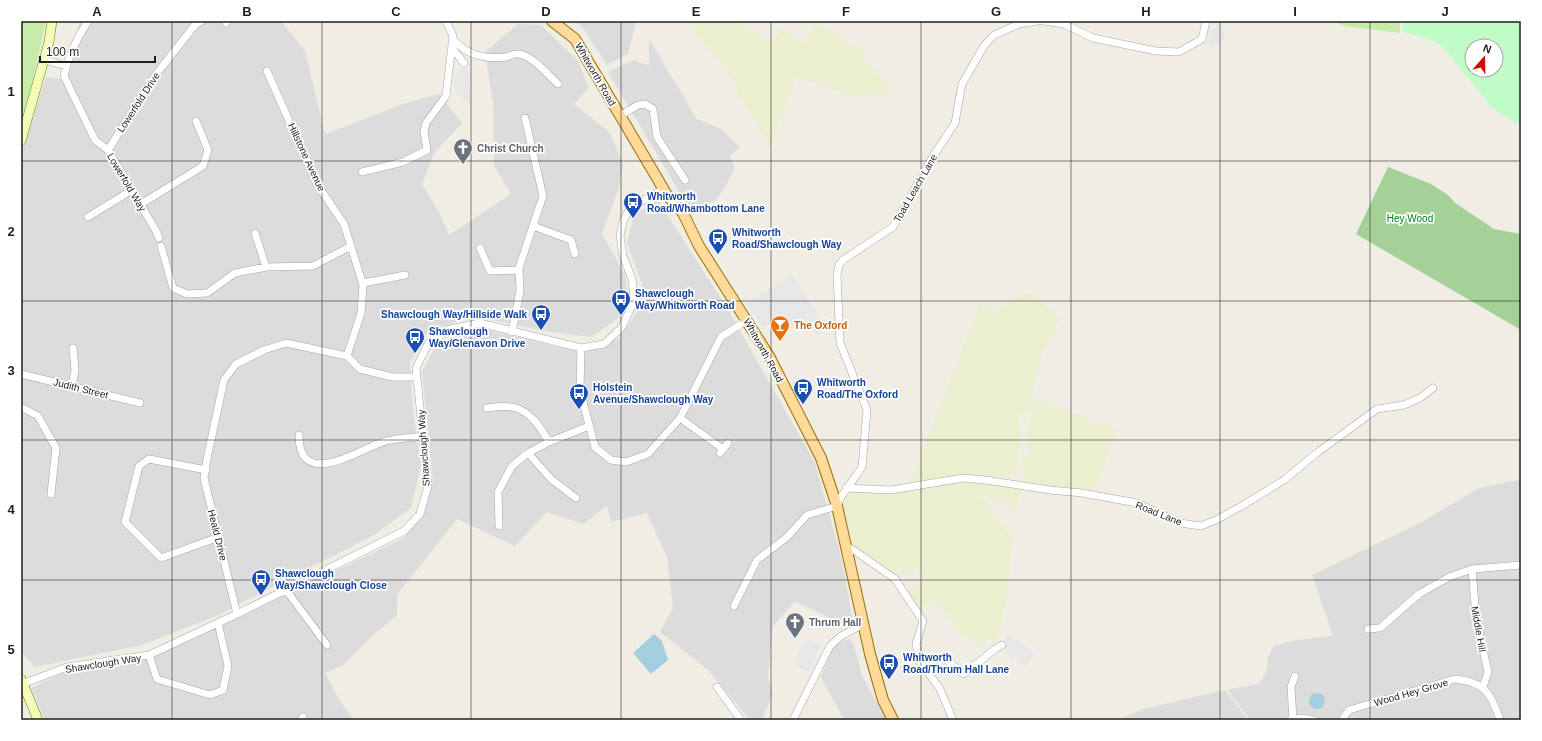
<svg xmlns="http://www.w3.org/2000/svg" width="1542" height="741" viewBox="0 0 1542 741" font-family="Helvetica,sans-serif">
	<rect width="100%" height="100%" fill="#f0ede4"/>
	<!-- residential -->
	<path fill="#dddcdc" d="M80,21H281L305,51L325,134L406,103L439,94L462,123L435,152L422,184L441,216L449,235L511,194L494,166L493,102L485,52L518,24L541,25L578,61L589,88L574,104L610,133L623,164L619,187L602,234L625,275L627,296L621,316L592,337L551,332L486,319L461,320L425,335L410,362L413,412L421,466L411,508L374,535L216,616L142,645L35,667L21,652V154L46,77L63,79Z
		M574,21H636L628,54L607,65L583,28Z
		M649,39L697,119L721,129L740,147L730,156L735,168L719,197L693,215L608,72L634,60L649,66Z
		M658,200L730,313L815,463L842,560L853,621L842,624L795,601L773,626L768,678L773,694L762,720H750L707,669L660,632L673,608L667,557L647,513L611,522L607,506L583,524L547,512L515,546L457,519L397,595V615L373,635L342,666L325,673L339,699L354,720H45L31,688L62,673L129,664L175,647L402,539L424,514L433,479L422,372L437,343L479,328L569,350L596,349L618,339L636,314L642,284L627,243L633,219L639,212Z
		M1521,479V720H1250L1227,690L1260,683L1267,670L1268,657L1274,646L1296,640L1333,636L1312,575L1420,523L1479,488Z
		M850,639L854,645L862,676L887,720H844L821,677L832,650L839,642Z
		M1225,690L1248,720H1118L1143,709Z"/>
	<!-- farmland -->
	<path fill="#ebefcf" d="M689,21H738L737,23L774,42L781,29L808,43L814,22L858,48L891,92L853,96L796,76L770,148L725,69L688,23Z
		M1030,293L1061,318L1044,349L1039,364L1029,413L1022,411L1019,415L1020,441L1017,455H1019L1018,468L1014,474L1009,476H954L910,483L980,305L994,310Z
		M1035,398L1117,431L1094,491L1023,483V457H1028V432Z
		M962,480L1021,488L1016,512L1004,503L979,495L1013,539L1006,599L1001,622L994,644L987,639L983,646L960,634L938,601L919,609L907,592L925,581L916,569L901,576L899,572L896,574H892L850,544L840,501L848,492L888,491Z"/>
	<!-- grass -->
	<path fill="#c6eca8" d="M21,21H46L33,79L21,123Z
		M1333,21H1400V33L1344,26Z"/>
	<!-- forest -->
	<path fill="#a5d198" d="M1388,167L1431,184L1448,195L1455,203L1494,229L1521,234V330L1356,234Z"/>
	<!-- park -->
	<path fill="#c0fcc8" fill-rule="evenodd" d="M1402,21H1521V126L1493,109L1443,47L1429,39L1403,32ZM1472,46H1496V70H1472Z"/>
	<!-- parking -->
	<path fill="#e7e7e7" d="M1220,23L1223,31L1224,38L1221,42L1210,48L1208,31L1215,29Z
		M462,63H466L471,94L470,103L457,95L455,88L454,78Z
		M792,275L827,329L817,335L810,325L806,328L801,322L787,331L780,318L763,328L746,303Z
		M1008,634L1035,653L1025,666L1017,662L1019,659L1016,656L1012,659L1005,653L1007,649L1002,645Z
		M806,641H810L821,645L809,672L794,665L801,646Z"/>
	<!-- water -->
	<path fill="#a3cedf" d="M654,634L662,641L668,660L651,674L633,653Z
		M1309 701a8 8 0 1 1 16 0a8 8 0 1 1-16 0Z"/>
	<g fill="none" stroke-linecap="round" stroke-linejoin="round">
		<!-- street casing -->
		<g stroke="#a6a6a6" stroke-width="8">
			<path id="street" d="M88,21C77,38 68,56 64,76L95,140L108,150L155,229L159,238
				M225,21L226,23
				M1043,21L1064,24L1093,38L1156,51L1179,52L1202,39L1206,21
				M453,39C467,56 485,59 506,57C510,56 515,53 518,54C531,54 549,76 558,84
				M452,48L464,63
				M45,60L66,66
				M267,71L317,184L344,224L363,285L361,313L347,356
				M620,116L638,105L645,104L653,109L657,137L685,180
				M108,150L157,73L195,25L202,21
				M362,172L403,162L427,150L424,132L426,123L446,96L453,36L446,21
				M141,204L203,166L208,150L196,121
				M88,217L132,190
				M533,226L571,240L575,254
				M255,233L266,267
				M161,246L173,288L187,294L207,293L235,273L266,267L313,266L351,246
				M480,248L490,271L519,270
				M363,283L405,275
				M512,332L520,291L519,268L543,196L525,118
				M581,348L580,391L595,447L611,460L626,462L648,454L680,418L721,337L747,320
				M21,374L140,403
				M72,386L75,370L73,348
				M21,407L38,416L56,448L51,494
				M487,408C495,407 508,405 516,408C532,413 541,428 549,442
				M680,418L723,449
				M299,435C299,490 356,451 383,442C396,438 410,438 423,436
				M528,453L551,479L576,498
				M720,453L728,443
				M206,470L149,459L139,466L125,522L161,558L219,537
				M846,488L891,490L963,478L985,480L1050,490L1082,493L1137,503L1180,523L1201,526L1216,520L1240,507L1284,480L1318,452L1377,409L1404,405L1420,398L1433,388
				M499,526L498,492L512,466L528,453L549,442L589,426
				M846,546L855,551L895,579L923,621L916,644L919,660L940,689L953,720
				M1472,569L1476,618L1488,672L1483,687
				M286,590L327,645
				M734,606L757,560L786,538L807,515L837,506L841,497L862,467L867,410L840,343L837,275L839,265L843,260L893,227L934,155L955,123L962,84L984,46L994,35L1019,24L1038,21
				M237,614L204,478L208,454L224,380L236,364L264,350L286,343L347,356L360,369L392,377H417
				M1368,629L1380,628L1419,594L1449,577L1472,569L1521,565
				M149,655L157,679L210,695L223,690L228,666L218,623
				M925,668L935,659L943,657L964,674L995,649L1002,645
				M22,684L67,667L149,655L237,614L404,531L420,514L428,486L416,368L428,344L450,329L480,323L581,348L604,344L622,327L634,301L632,279L623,256L620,236L623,221L628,212L637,204L663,189
				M717,687L741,720
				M1293,719L1291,687L1295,676
				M301,720L303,717
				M793,720L830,646L841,636L862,625
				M1290,720L1301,718L1314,720
				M1342,720L1349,710L1455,679C1485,682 1491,693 1500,720"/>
		</g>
		<!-- secondary casing -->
		<g stroke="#667b00" stroke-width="10">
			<path id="secondary" d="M21,141L49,42L52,21
				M21,679L38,720"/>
		</g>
		<!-- primary casing -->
		<g stroke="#997000" stroke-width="12">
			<path id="primary" d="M552,21L575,39L667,195L683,213L699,246L769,356L821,458L837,506L870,654L883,700L893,720"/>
		</g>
		<!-- street -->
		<use href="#street" stroke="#fff" stroke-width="7"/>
		<!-- secondary -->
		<use href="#secondary" stroke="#f4fcb7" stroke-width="9"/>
		<!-- primary -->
		<use href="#primary" stroke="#ffda9a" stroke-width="10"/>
	</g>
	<!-- grid -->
	<path fill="none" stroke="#1f1f1f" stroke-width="1" stroke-opacity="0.55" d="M172,21V720M322,21V720M471,21V720M621,21V720M771,21V720M921,21V720M1071,21V720M1220,21V720M1370,21V720M21,161H1521M21,301H1521M21,440H1521M21,580H1521"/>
	<!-- icons -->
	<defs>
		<g id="church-pin" transform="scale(1)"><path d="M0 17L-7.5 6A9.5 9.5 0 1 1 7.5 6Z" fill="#6b7280" stroke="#fff"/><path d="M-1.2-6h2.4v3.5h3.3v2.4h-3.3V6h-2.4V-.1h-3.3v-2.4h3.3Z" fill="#fff"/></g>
		<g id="bus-pin" transform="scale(1)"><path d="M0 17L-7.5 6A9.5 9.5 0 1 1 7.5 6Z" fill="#1a4fb4" stroke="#fff"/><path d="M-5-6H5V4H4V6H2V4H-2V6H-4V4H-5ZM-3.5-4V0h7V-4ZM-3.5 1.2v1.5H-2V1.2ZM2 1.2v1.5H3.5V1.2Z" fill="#fff"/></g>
		<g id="bar-pin" transform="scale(1)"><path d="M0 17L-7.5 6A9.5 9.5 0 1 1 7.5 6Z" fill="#e8710a" stroke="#fff"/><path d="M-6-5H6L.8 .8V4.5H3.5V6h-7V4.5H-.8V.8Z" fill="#fff"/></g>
	</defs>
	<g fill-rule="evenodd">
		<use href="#church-pin" x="463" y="148"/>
		<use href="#bus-pin" x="633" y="202"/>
		<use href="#bus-pin" x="718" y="238"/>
		<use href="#bus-pin" x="621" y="299"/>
		<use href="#bus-pin" x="541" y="314"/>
		<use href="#bar-pin" x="780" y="325"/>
		<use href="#bus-pin" x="415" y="337"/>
		<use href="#bus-pin" x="803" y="388"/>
		<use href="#bus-pin" x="579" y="393"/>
		<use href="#bus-pin" x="261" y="579"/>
		<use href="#church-pin" x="795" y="622"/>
		<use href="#bus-pin" x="889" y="663"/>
	</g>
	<g text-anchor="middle" stroke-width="3.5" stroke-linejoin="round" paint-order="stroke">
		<!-- street labels -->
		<g font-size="10" fill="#1f1f1f" stroke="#fff">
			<text transform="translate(596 74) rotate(60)" y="4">Whitworth Road</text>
			<text transform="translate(138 102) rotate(-57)" y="4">Lowerfold Drive</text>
			<text transform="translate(307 157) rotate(65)" y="4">Hillstone Avenue</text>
			<text transform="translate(127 182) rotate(59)" y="4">Lowerfold Way</text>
			<text transform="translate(915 188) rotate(-60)" y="4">Toad Leach Lane</text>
			<text transform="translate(764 350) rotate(61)" y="4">Whitworth Road</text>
			<text transform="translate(81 388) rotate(14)" y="4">Judith Street</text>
			<text transform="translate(423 448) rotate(-94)" y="4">Shawclough Way</text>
			<text transform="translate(1159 513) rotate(22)" y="4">Road Lane</text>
			<text transform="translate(218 535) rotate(76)" y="4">Heald Drive</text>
			<text transform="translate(1479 629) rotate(80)" y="4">Middle Hill</text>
			<text transform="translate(103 663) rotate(-9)" y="4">Shawclough Way</text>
			<text transform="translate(1411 692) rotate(-16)" y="4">Wood Hey Grove</text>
		</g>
		<!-- worship labels -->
		<g font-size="10" font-weight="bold" fill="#5b616d" stroke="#fff" text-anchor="start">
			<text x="477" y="152">Christ Church</text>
			<text x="809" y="626">Thrum Hall</text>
		</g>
		<!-- transit labels -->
		<g font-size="10" font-weight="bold" fill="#164399" stroke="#fff" text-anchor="start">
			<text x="647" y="200">Whitworth<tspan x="647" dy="12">Road/Whambottom Lane</tspan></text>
			<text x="732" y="236">Whitworth<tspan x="732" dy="12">Road/Shawclough Way</tspan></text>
			<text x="635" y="297">Shawclough<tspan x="635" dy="12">Way/Whitworth Road</tspan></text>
			<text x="527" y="318" text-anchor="end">Shawclough Way/Hillside Walk</text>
			<text x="429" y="335">Shawclough<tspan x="429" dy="12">Way/Glenavon Drive</tspan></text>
			<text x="817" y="386">Whitworth<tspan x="817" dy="12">Road/The Oxford</tspan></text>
			<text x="593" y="391">Holstein<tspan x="593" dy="12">Avenue/Shawclough Way</tspan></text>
			<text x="275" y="577">Shawclough<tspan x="275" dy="12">Way/Shawclough Close</tspan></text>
			<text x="903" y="661">Whitworth<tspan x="903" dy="12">Road/Thrum Hall Lane</tspan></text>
		</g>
		<!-- park labels -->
		<g font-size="10" fill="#078219" stroke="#fff">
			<text x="1410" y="222">Hey Wood</text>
		</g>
		<!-- food labels -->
		<g font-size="10" font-weight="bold" fill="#c56008" stroke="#fff" text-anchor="start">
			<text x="794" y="329">The Oxford</text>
		</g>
	</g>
	<!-- border -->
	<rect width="1542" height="741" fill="none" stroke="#ffffff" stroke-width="44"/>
	<!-- north arrow -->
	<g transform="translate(1484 58) rotate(20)"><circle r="19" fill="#ffffff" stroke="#a5a5a5"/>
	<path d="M0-3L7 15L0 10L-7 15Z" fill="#cd0c00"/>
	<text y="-6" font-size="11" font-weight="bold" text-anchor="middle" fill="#1f1f1f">N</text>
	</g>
	<!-- scale -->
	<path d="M40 56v6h115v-6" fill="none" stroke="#1f1f1f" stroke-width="2"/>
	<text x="46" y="56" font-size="12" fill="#1f1f1f" stroke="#ffffff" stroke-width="3" paint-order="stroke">100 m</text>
	<rect x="22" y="22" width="1498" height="697" fill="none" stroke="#1f1f1f" stroke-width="1.5"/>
	<g font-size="13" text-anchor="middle" font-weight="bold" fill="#1f1f1f">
		<text x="97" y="16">A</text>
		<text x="247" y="16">B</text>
		<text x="396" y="16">C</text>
		<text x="546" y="16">D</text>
		<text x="696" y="16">E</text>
		<text x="846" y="16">F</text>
		<text x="996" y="16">G</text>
		<text x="1146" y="16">H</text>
		<text x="1295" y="16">I</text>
		<text x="1445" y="16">J</text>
		<text x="11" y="96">1</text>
		<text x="11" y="236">2</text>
		<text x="11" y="375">3</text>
		<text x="11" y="514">4</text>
		<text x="11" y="654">5</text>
	</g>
</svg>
